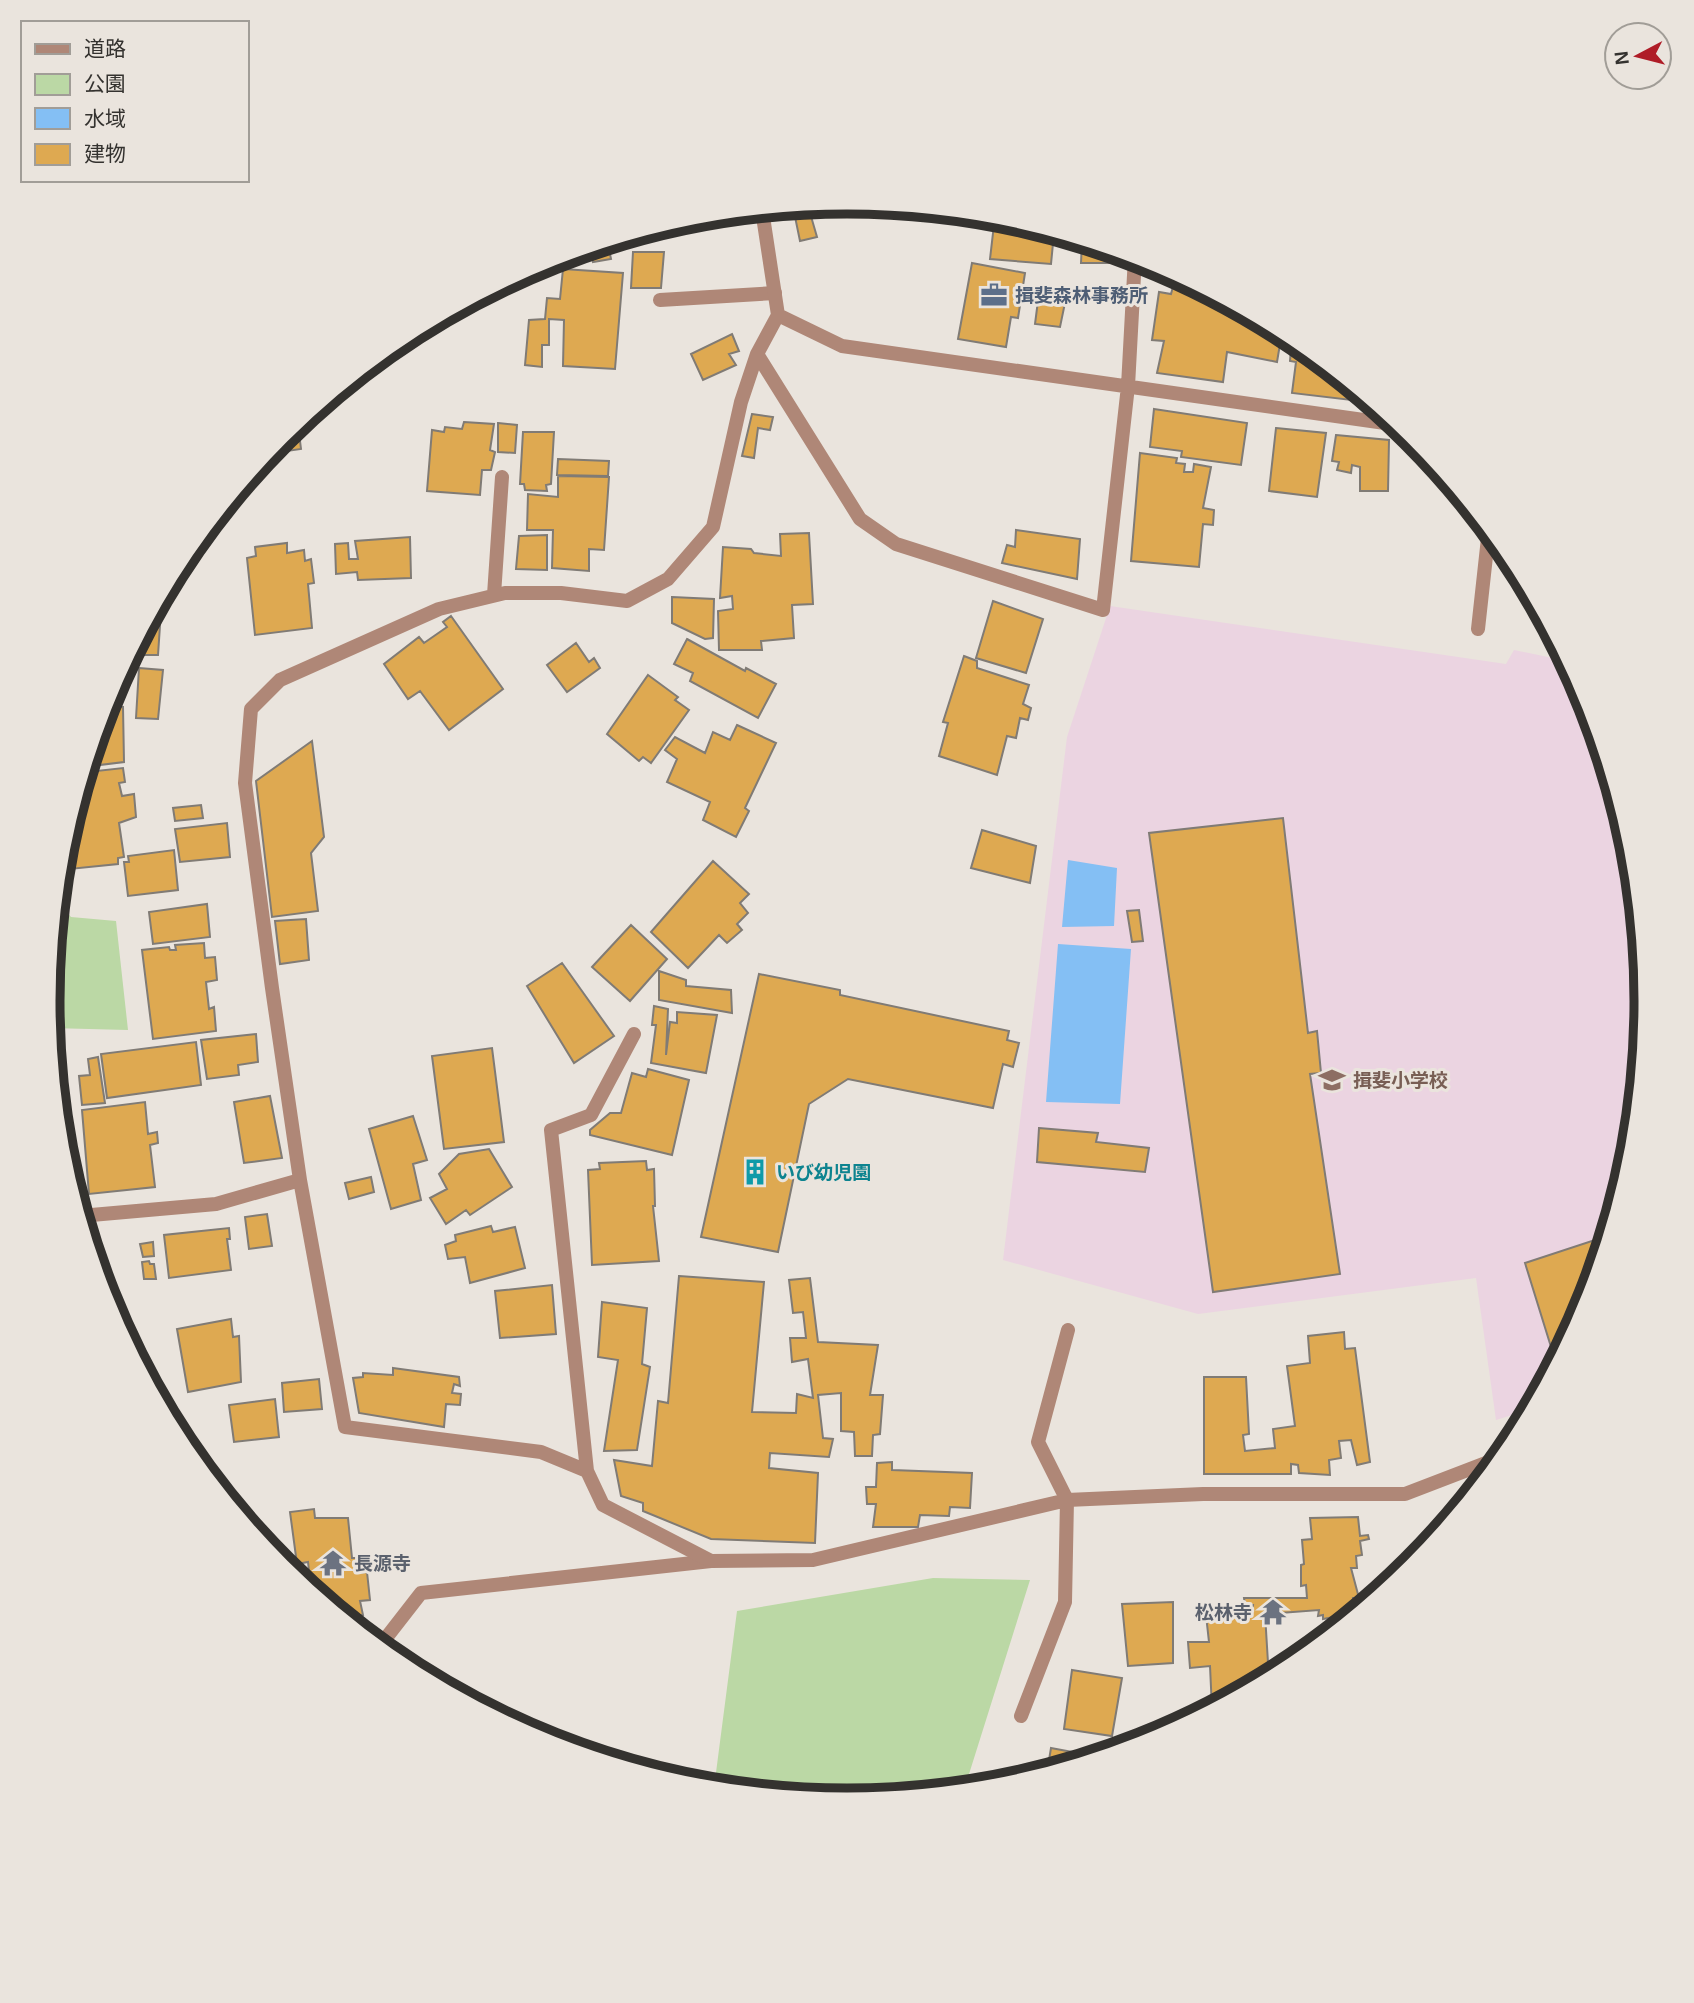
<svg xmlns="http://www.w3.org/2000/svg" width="1694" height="2003" viewBox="0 0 1694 2003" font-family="Arial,'Noto Sans JP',sans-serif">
	<rect width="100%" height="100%" fill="#eae4dd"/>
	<!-- education -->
	<path fill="#ebd4e1" d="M1110,606L1506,664L1514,650L1567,661L1586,696L1631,846L1647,1002L1631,1158L1586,1308L1532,1409L1496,1420L1476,1278L1198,1314L1003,1260L1067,737Z"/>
	<!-- green -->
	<path fill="#bbd8a5" d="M57,901L71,917L116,921L128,1030L50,1028L47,1001Z
		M933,1578L1030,1580L964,1790L847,1801L714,1788L737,1611Z"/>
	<!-- water -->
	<path fill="#84bff4" d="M1068,860L1117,868L1114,926L1062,927Z
		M1058,944L1131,949L1120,1104L1046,1102Z"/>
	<!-- building -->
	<path fill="#dea951" stroke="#807b75" stroke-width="2" d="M847,202L905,207V215L847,211Z
		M808,206L817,237L800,241L793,207Z
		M995,216L1054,233L1051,264L990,259Z
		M638,233L637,244L604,243Z
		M1082,241L1111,250L1110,263H1081Z
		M609,249L611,259L593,262L591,251Z
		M633,252H664L661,288H631Z
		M972,263L1025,273L1018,318L1011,317L1006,347L958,339Z
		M563,269L623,273L615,369L563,366L564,320L549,319V345H542V367L525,365L529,320L545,319L547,298L560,299Z
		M1174,283L1202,289L1245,312L1244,316L1255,317L1282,332L1277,362L1227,352L1223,382L1157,373L1164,341L1152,340L1159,292L1171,294Z
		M1039,293L1066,298L1060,327L1035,324Z
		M732,334L739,351L729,354L736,365L703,380L691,354Z
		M1292,337L1353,387L1351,400L1292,393L1296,362L1290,361Z
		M1154,409L1247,423L1241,465L1181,457L1182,451L1150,447Z
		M752,414L773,417L770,430L758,428L754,458L742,456Z
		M306,416L308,431L299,433L301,449L267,454L282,436Z
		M464,422L494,424L490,450L495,452L491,470H482L480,495L427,491L432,430L444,432L445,427L462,429Z
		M498,423L517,425L515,453L498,452Z
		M1276,428L1326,433L1317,497L1269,491Z
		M523,432H554L551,484L546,485L547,491L525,490L524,484H520Z
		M1336,435L1389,440L1388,491H1360V467L1352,465L1351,473L1337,470L1339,462L1332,461Z
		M1140,453L1177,458L1176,463L1185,464L1184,472H1193L1194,464L1211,467L1203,508L1214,510L1213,525L1203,524L1199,567L1131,561Z
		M558,459L609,461L608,476L557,475Z
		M558,476L609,477L604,550L589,549V571L552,568L553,530H527L528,494L558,497Z
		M1016,530L1080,539L1077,579L1002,563L1007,545L1015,547Z
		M809,533L813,604L792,605L794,638L761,641L762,650H719L718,611L733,609L732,596L720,598L723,547L751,549L754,553L781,556L780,534Z
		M547,535V570L516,569L519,536Z
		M410,537L411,578L358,580L357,572L336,574L335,544L348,543L349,559H358L355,541Z
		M287,543V553L304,550L305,561L311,559L314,583L308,584L312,628L255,635L247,558L256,556L255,547Z
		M162,596L158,655H130Z
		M672,597L714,599L713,638L705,639L672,623Z
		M993,601L1043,619L1026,673L976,658Z
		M451,616L503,689L449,730L420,691L408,699L384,664L419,637L424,643L447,627L443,622Z
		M687,639L745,671L746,668L776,684L758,718L690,681L693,673L674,664Z
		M576,643L589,662L594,658L600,668L567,692L547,665Z
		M964,656L977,661V668L1029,685L1023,704L1031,708L1028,720L1020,718L1016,738L1007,736L997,775L939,756L948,723L943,722Z
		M139,668L163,670L158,719L136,718Z
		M648,675L678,697L675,700L689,710L651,763L643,757L639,761L607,734Z
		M105,705L123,707L124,762L91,766V759L89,760Z
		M737,725L776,743L745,808L749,811L736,837L703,820L710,802L667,782L677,759L665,750L675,737L705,753L713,732L730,740Z
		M312,741L324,837L311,853L318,911L272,917L256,781Z
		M86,768L88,772L123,768L125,782L119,783L122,796L134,794L136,817L119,823L124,857L118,858V864L60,870L63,845Z
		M201,805L203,818L175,821L173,808Z
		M1283,818L1308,1033L1317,1031L1321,1073L1310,1074L1340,1274L1213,1292L1149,833Z
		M227,823L230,857L180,862L175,829Z
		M982,830L1036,846L1030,883L971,868Z
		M174,850L178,890L128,896L124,862H129L128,856Z
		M713,861L749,894L740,903L748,913L737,924L742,930L727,943L719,935L688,968L651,932Z
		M207,904L210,937L153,944L149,912Z
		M1139,910L1143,941L1132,942L1127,911Z
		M306,919L309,960L280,964L275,921Z
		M631,925L667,959L630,1001L592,967Z
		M204,943L205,958L215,957L217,980L206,982L209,1009L214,1007L216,1031L153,1039L142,950L169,947L170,950H176L175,945Z
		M562,963L614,1036L574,1063L527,986Z
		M659,971L686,980V986L731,990L732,1013L659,1000Z
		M759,974L840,990V995L1009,1031L1007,1040L1019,1043L1013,1067L1003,1064L993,1108L848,1079L809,1104L778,1252L701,1237Z
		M654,1006L668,1009L666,1055L670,1022L677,1023V1012L717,1015L706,1073L651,1063L656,1025H652Z
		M256,1034L258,1062L238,1065L239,1075L207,1079L201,1040Z
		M196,1042L201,1085L107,1098L101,1054Z
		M492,1048L504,1142L444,1149L432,1056Z
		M98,1057L105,1103L82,1105L79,1076L90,1075L88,1059Z
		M648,1069L689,1080L672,1155L590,1135V1130L610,1113H621L632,1073L646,1077Z
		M270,1096L282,1158L244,1163L234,1102Z
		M145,1102L148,1134L157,1132L158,1143L150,1145L155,1187L89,1194L82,1110Z
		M413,1116L427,1160L413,1164L421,1200L391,1209L369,1129Z
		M1039,1128L1098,1133L1096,1142L1149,1148L1145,1172L1037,1162Z
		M489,1149L512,1187L470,1215L466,1210L446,1224L430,1198L447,1189L439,1174L459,1154Z
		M646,1161L647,1170L654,1169L655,1206H653L659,1261L592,1265L588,1170L600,1169L599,1163Z
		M371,1177L374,1192L349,1199L345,1183Z
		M267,1214L272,1246L249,1249L245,1217Z
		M491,1226L493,1232L515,1227L525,1268L470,1283L465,1257L448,1259L445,1245L456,1241L455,1235Z
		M229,1228L230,1239H227L231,1270L169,1278L164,1235Z
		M1607,1236L1586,1308L1556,1363L1525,1263Z
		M153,1242L154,1256L143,1257L140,1244Z
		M149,1261L150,1264H154L156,1279H144L142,1262Z
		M679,1276L764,1282L752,1412L796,1413L797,1394L813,1398L808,1359L792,1362L790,1338H806L803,1312L793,1313L789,1280L810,1278L818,1342L878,1345L870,1395H883L880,1434L873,1435L872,1456H855L854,1432L841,1431V1393L818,1395L823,1438L833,1439L829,1457L770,1453L769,1468L818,1473L815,1543L711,1539L643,1511V1503L621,1496L614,1460L652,1466L658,1401L668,1403Z
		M552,1285L556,1334L500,1338L495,1291Z
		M602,1302L647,1308L642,1364L650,1367L637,1450L604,1451L618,1360L598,1357Z
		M231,1319L233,1337L239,1336L241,1382L188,1392L177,1329Z
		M1344,1332L1345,1349L1355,1348L1370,1462L1357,1465L1351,1440L1339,1441L1341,1458L1329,1460L1330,1475L1299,1473L1298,1465L1291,1464V1474H1204V1377H1246L1249,1434L1243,1435L1245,1451L1275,1448L1273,1429L1295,1426L1287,1366L1310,1363L1308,1336Z
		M393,1368L459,1377L460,1386L454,1384L452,1393L461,1394L460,1405L446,1404L444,1427L359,1413L353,1378L363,1377V1373L393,1375Z
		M319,1379L322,1409L284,1412L282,1383Z
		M275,1399L279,1437L234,1442L229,1405Z
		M892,1462V1470L972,1473L970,1508L950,1507L949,1516L920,1515L918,1527H873L876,1504H867L866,1487H876L877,1463Z
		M314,1509L315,1518H348L352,1558H358L359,1573L367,1572L370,1600L360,1601L363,1615L342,1617L295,1578V1573L309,1571L308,1562L297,1564L290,1512Z
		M1358,1517L1360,1536L1368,1535L1369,1539L1360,1541L1362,1555L1356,1556L1357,1568H1351L1359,1598H1353L1355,1614L1335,1629L1334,1617L1323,1619V1615L1318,1616L1319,1610L1265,1614L1269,1679L1212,1709L1210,1666L1190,1668L1188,1642H1209L1206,1615L1252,1614L1253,1605H1245L1244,1598H1307L1306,1585L1301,1586V1565L1304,1564L1302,1540L1312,1539L1310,1518Z
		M1173,1602V1663L1128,1666L1122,1604Z
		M1072,1670L1122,1678L1112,1736L1064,1729Z
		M1051,1748L1099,1757L1047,1772Z
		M998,1771L1029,1774V1778L995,1787Z"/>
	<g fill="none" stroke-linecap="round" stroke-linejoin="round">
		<!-- lane -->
		<path stroke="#af8777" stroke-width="14" d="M660,300L775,293
			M379,1647L421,1593L711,1561"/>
		<!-- street -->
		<path stroke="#af8777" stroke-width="14" d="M762,210L778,315L757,354L741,402L713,527L668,579L627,601L561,593H505L439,609L280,680L251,709L245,783L272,988L300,1180L345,1427L541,1452L587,1471L603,1505L711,1561L813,1560L1067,1500L1203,1494H1405L1504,1456
			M778,315L842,346L1399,425
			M757,354L860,519L896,544L1103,610L1128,386L1135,257
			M494,595L502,477
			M1478,629L1489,529
			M80,1216L216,1204L300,1180
			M587,1471L551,1130L591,1115L634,1034
			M1021,1716L1065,1602L1067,1500L1038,1442L1068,1330"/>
	</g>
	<!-- icons -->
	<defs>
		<g id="office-bare" transform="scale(2.1)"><path d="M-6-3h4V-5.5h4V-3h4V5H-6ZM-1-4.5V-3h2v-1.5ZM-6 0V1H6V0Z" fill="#5c6f8a" stroke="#eae4dd" stroke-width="2.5" paint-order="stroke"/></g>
		<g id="school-bare" transform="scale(2.1)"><path d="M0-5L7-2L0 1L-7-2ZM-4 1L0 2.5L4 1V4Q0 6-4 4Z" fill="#8d6e63" stroke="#eae4dd" stroke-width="2.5" paint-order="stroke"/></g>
		<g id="building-bare" transform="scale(2.1)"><path d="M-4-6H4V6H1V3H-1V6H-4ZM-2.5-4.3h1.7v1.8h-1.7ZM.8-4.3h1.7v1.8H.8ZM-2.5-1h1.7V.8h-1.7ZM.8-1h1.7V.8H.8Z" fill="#0f9aa8" stroke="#eae4dd" stroke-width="2.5" paint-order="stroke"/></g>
		<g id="temple-bare" transform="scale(2.1)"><path d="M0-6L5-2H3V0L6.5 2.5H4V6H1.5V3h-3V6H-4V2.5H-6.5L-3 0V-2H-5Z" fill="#6b7280" stroke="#eae4dd" stroke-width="2.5" paint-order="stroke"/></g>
	</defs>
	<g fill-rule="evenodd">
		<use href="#office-bare" x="994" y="295"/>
		<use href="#school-bare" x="1332" y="1080"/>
		<use href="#building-bare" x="755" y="1172"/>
		<use href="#temple-bare" x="333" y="1563"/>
		<use href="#temple-bare" x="1273" y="1612"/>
	</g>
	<g text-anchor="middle" stroke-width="6" stroke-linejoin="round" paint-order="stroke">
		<!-- service labels -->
		<g font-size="19" font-weight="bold" fill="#4e5e75" stroke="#eae4dd" text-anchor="start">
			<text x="1015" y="302">揖斐森林事務所</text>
		</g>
		<!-- education labels -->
		<g font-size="19" font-weight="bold" fill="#785e54" stroke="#eae4dd" text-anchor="start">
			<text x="1353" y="1087">揖斐小学校</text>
		</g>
		<!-- culture labels -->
		<g font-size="19" font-weight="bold" fill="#0d838f" stroke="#eae4dd" text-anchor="start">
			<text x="776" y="1179">いび幼児園</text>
		</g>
		<!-- worship labels -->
		<g font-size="19" font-weight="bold" fill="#5b616d" stroke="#eae4dd" text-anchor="start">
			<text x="354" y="1570">長源寺</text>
			<text x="1252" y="1619" text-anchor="end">松林寺</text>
		</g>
	</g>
	<!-- crop -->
	<path d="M0 0H1694V2003H0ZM60 1001a787 787 0 1 1 1574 0a787 787 0 1 1-1574 0Z" fill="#eae4dd" fill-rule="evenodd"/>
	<path fill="none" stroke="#34322f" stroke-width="9" d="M60 1001a787 787 0 1 1 1574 0a787 787 0 1 1-1574 0Z"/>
	<!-- legend -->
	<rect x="21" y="21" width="228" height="161" fill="#eae4dd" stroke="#a19d97" stroke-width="2"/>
	<rect x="35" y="44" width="35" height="10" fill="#af8777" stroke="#a19d97" stroke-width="2"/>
	<text x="84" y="56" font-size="21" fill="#34322f">道路</text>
	<rect x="35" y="74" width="35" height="21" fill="#bbd8a5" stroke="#a19d97" stroke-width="2"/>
	<text x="84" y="91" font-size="21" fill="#34322f">公園</text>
	<rect x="35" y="108" width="35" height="21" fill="#84bff4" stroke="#a19d97" stroke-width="2"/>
	<text x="84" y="126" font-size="21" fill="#34322f">水域</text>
	<rect x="35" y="144" width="35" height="21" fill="#dea951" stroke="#a19d97" stroke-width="2"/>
	<text x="84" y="161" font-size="21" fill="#34322f">建物</text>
	<!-- north arrow -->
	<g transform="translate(1638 56) rotate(263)"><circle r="33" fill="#eae4dd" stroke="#a19d97" stroke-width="2"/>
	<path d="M0-5L12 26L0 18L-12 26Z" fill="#af1c27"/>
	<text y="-10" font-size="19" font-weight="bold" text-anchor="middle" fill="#34322f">N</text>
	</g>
</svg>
